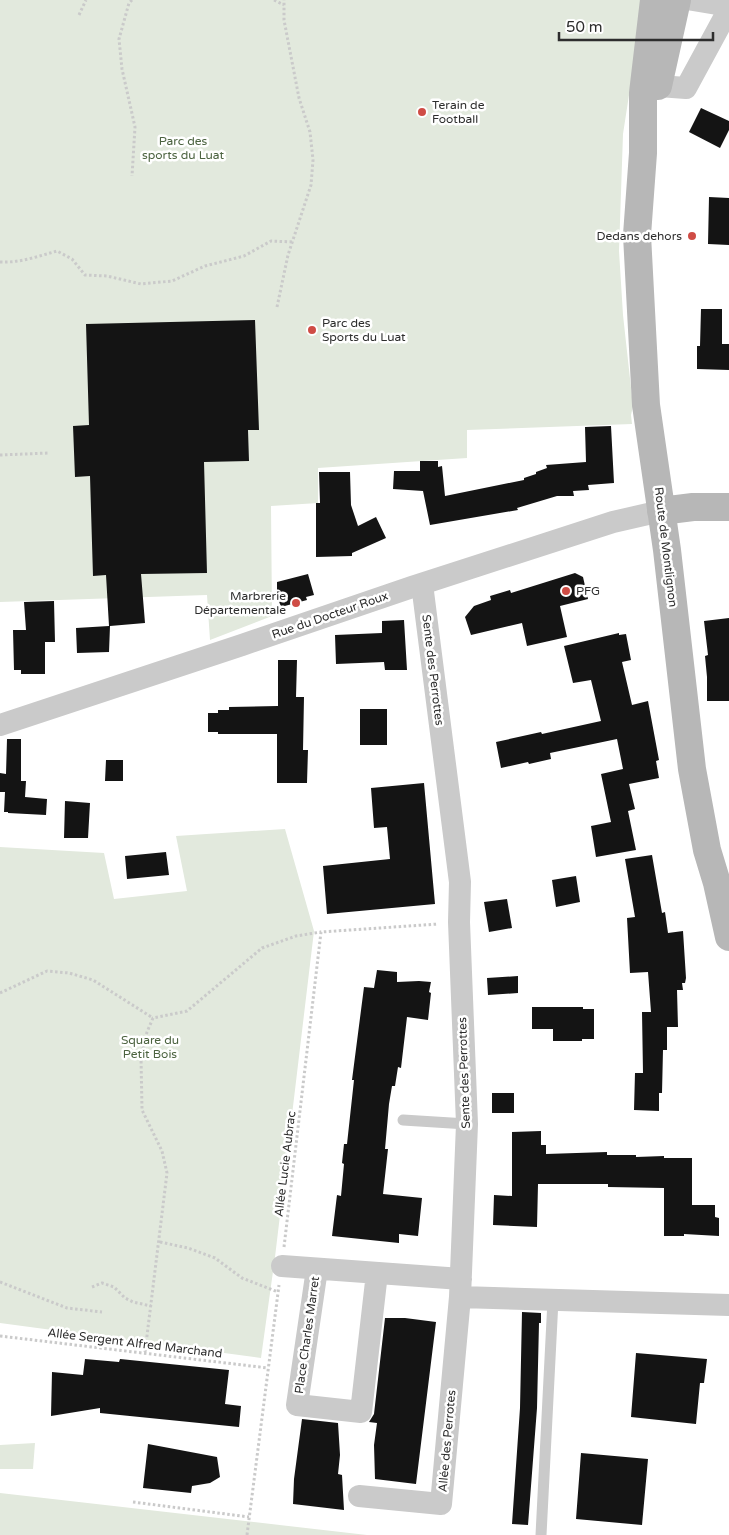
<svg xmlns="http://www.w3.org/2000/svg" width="729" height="1535" viewBox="0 0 729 1535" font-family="'Varela Round',sans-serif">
	<rect width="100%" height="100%" fill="#fff"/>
	<!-- green -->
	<path fill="#e2e9dd" d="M0,0H647L631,82L623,134L619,251L623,315L633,406L631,415L632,424L467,430V458L318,468V503L271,506L272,616L210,640L207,595L0,602Z
		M285,829L314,931L275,1257L261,1358L0,1323V847L104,853L114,899L187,891L176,836Z
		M35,1443L33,1469H0V1445Z
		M0,1493L367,1535H0Z"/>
	<!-- building -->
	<path fill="#141414" d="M701,108L729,121V130L720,148L689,132Z
		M709,197L729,198V245L708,244Z
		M701,309H722V344H729V370L697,369V346H700Z
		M255,320L259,430H248L249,461L204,462L207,573L141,574L145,623L110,626L109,652L77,653L76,628L109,626L106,575L93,576L90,476L75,477L73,426L89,425L86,324Z
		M611,426L614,483L588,485L589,490L573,491L574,496H557L517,508L518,510L430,525L423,491L393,489L394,471H420V461H438V467L442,466L445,496L524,480V478L536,474V472L547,468L546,465L586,462L585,427Z
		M319,472H350L351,505L358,526L376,517L386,538L352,553V556L316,557V503H320Z
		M575,573L583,577L588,599L560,606L567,637L527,646L522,623L471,635L465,617L474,606L491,600L490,596L510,590L511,593Z
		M308,574L314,595L306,597L307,600L281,607L277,596V582Z
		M54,601L55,642H45V674H21V670H14L13,630H26L24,602Z
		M729,618V701H707V677L705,656L708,655L704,621Z
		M404,620L407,670H385L384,662L336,664L335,635L382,633V621Z
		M619,633V635L626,634L631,660L622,662L632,705L648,701L659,760L656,761L659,778L629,784L635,809L628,811L636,850L596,857L591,826L611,822L601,774L623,769L617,739L550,753L551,759L529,764L528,762L501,768L496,742L541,732L542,734L601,721L591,680L573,683L564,646Z
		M278,660H297L296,697H304L303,750H308L307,783H277V734H218V732H208V713H218V710H229V707L278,706Z
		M360,709H387V745H360Z
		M7,739H21V781H26L25,797L47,799L46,815L8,813V812H4L5,792H0V773L6,774Z
		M106,760H123V781H105Z
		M424,783L435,904L327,914L323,866L390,859L387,827L374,828L371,788Z
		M65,801L90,803L88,838H64Z
		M166,852L169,875L127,879L125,856Z
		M652,855L662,913L665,912L668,933L683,931L686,978L685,983H682L683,990H677L678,1027H667V1050H663L662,1093H659V1111L634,1110L635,1073H643L642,1012H651L648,972L630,973L627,918L635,917L625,859Z
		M576,876L580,902L556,907L552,880Z
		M507,899L512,928L489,932L484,902Z
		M377,970L397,972V982L419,981L431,982L429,992L431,993L428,1020L407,1017L401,1068L398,1067L395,1086H392L389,1104L385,1149H388L383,1194L422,1198L418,1236L399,1234V1243L332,1236L337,1195L341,1196L344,1164L342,1163L344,1144H347L354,1080H352L364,987L374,988Z
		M518,976V993L488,995L487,978Z
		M532,1007H583V1009H594V1039H582V1041H553V1029H532Z
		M492,1093H514V1113H492Z
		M541,1131V1145H546V1154L607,1152V1155H636V1157L664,1156V1158H692V1205H715V1217L719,1218V1236L684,1234V1236H664V1188L608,1187V1184H538L537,1227L493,1225L494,1195L512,1196V1132Z
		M522,1312L541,1313V1323H539L537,1408L528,1525L512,1524L520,1408Z
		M385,1318H405L436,1322L416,1484L375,1479L374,1445L377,1423L369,1422L374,1414Z
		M636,1353L707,1359L704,1383H700L696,1424L631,1417Z
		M85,1359L119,1362L120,1359L229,1370L225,1404L241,1406L239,1427L100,1413V1408L51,1416L52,1372L83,1375Z
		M302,1419L338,1423L340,1455L338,1474L342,1475L344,1510L293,1504L294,1479Z
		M148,1444L217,1457L220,1477L210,1483L192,1486L191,1493L143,1488Z
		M581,1453L648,1459L642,1525L576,1519Z"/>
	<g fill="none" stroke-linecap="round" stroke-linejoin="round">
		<!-- path -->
		<path stroke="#cacaca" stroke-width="3" stroke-dasharray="2.5 2.5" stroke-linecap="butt" d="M132,0L129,3L119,39L122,69L135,127L132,176
			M274,0L284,5
			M79,15L86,0
			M0,262C20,263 39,256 57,251L72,259L85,275L107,276L141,284L172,281L205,266L244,256L271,241L293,242
			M277,307L288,255L311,185L313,160L310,132L299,98L284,20V0
			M0,455L49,453
			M0,993L47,971L69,973L93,980L153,1018
			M160,1242L188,1248L215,1258L242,1278L278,1292
			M284,1247L321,932L438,924
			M0,1282L67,1308L102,1312
			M92,1287L102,1283L114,1287L125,1298L133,1302L151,1306
			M0,1336L268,1368
			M145,1352L167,1173L162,1151L142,1110L141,1057L147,1032L153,1018L187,1011L262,948L296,936L321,932
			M133,1502L249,1517
			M247,1535L279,1285"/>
		<!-- lane -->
		<path stroke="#cacaca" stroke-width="11" d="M403,1120L467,1124
			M541,1535L553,1300"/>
		<!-- street -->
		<path stroke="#cacaca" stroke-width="22" d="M693,0L729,6
			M659,86L686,88L724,18L728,6
			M422,584L460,882L459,922L467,1124L460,1297L729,1305
			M0,725L242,645L412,587L613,522L661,511
			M282,1266L461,1279
			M317,1269L297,1405L361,1412L377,1273
			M359,1496L441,1504L460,1297"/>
		<!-- secondary -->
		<path stroke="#b7b7b7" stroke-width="28" d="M654,0L643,93V153L637,235L646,405L667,550L692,769L707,850L717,883L729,937
			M658,86L677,0
			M661,511L693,507H729"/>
	</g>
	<!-- markers -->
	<g fill="#cf4c45" stroke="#fff" stroke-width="2">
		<circle cx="422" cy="112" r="5"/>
		<circle cx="692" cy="236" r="5"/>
		<circle cx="312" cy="330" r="5"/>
		<circle cx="566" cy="591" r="5"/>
		<circle cx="296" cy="603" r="5"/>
	</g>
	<g text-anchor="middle" stroke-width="5" stroke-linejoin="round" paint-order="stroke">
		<!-- poi labels -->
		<g font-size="12" fill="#2d2d2d" stroke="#fff" text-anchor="start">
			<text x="432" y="109">Terain de<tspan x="432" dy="14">Football</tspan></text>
			<text x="682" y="240" text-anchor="end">Dedans dehors</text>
			<text x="322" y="327">Parc des<tspan x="322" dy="14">Sports du Luat</tspan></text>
			<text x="576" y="595">PFG</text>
			<text x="286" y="600" text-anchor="end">Marbrerie<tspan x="286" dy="14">Départementale</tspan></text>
		</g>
		<!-- park labels -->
		<g font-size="12" fill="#4c6340" stroke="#fff">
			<text x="183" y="145">Parc des<tspan x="183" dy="14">sports du Luat</tspan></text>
			<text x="150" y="1044">Square du<tspan x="150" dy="14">Petit Bois</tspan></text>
		</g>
		<!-- street labels -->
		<g font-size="12" fill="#2d2d2d" stroke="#fff">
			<text transform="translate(666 547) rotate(83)" y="4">Route de Montlignon</text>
			<text transform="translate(330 615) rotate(-19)" y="4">Rue du Docteur Roux</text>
			<text transform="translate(433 670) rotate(83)" y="4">Sente des Perrottes</text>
			<text transform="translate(464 1073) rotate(-92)" y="4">Sente des Perrottes</text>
			<text transform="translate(285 1164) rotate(-83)" y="4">Allée Lucie Aubrac</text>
			<text transform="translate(307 1335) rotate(-82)" y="4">Place Charles Marret</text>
			<text transform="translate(135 1343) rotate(7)" y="4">Allée Sergent Alfred Marchand</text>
			<text transform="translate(447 1441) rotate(-85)" y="4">Allée des Perrotes</text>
		</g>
	</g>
	<!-- scale -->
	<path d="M559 32v8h154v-8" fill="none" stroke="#2d2d2d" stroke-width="2.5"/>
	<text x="566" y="32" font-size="15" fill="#2d2d2d" stroke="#ffffff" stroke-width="4" paint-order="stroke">50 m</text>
</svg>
